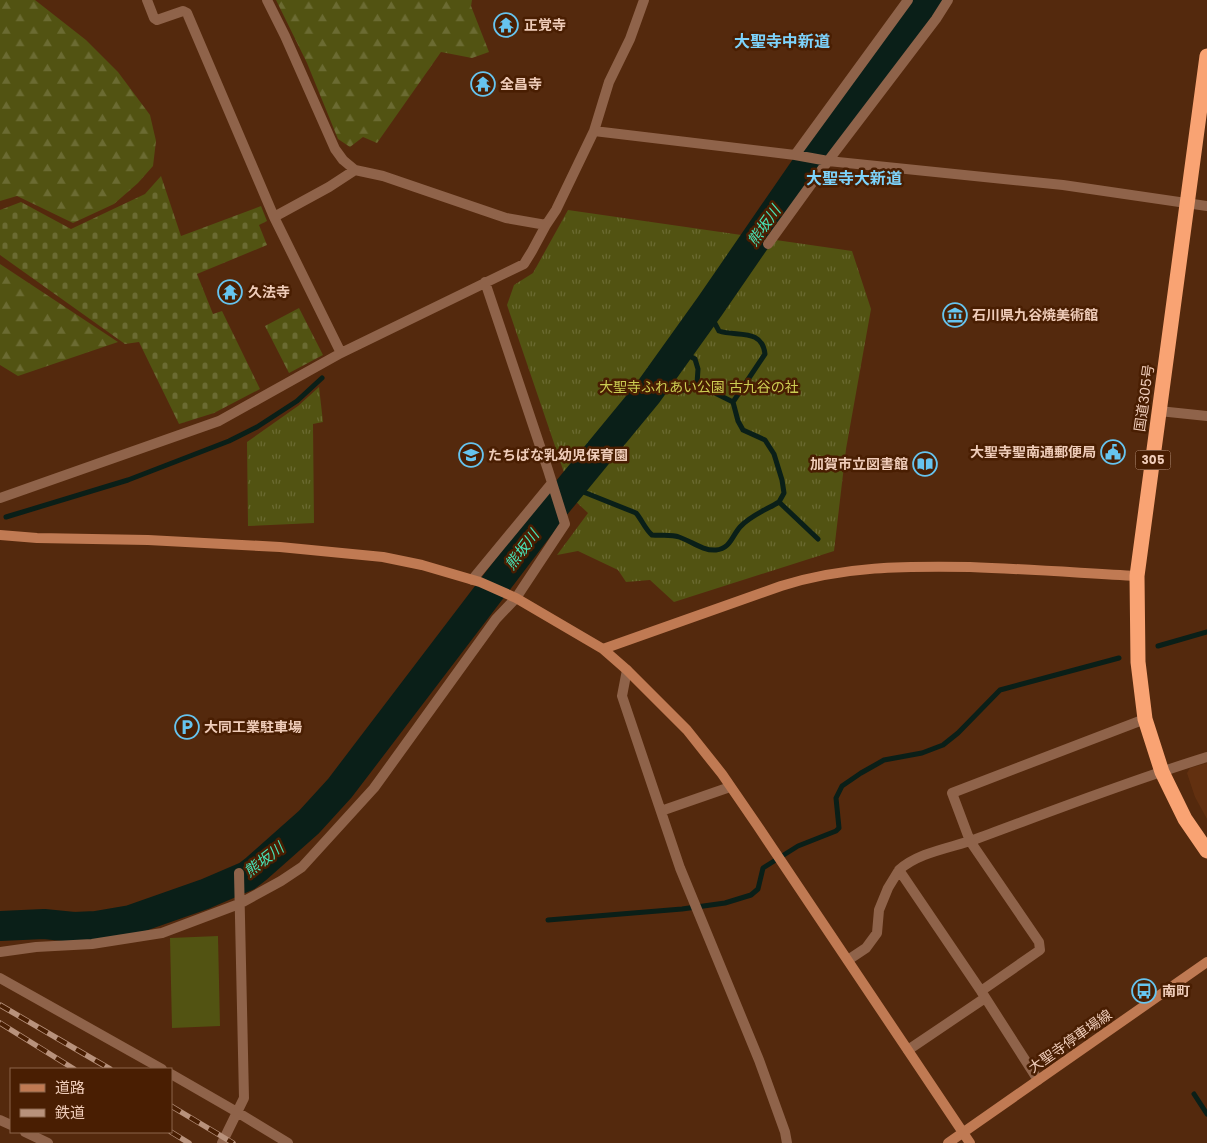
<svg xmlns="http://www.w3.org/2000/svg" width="1207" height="1143" viewBox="0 0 1207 1143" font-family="Poppins,'Noto Sans JP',sans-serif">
	<defs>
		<pattern id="grass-tufts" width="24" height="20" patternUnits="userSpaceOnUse" patternTransform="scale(1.25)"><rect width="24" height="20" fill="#525312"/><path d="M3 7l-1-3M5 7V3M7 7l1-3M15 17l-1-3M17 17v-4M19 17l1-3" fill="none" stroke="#6b6b32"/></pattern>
		<pattern id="forest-firs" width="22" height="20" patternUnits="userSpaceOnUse" patternTransform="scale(1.25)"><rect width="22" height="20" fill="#525312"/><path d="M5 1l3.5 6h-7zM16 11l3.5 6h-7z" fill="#6b6b32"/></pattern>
		<pattern id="cemetery-stones" width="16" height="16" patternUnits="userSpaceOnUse" patternTransform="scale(1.25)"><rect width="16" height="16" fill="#525312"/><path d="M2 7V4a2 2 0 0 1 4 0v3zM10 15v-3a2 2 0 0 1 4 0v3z" fill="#6b6b32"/></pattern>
	</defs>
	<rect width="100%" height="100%" fill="#54290d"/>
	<!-- built -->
	<path fill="#623010" d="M1207,763V819L1195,797L1187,773L1190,768Z"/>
	<!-- grass -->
	<path fill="url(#grass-tufts)" d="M568,210L852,251L871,309L846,449L834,551L674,602L650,580L626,582L618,570L578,551L557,555L588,513L573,499L507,305L514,285L533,273Z
		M319,387L323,422L313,424L314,523L248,526L247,442L298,406Z"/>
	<!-- forest -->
	<path fill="url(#forest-firs)" d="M0,0H35L86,40L118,72L150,115L156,141L153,166L138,183L114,204L73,223L17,196L0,201Z
		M276,0H472L471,6L489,52L472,58L441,52L377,143L363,137L350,147L338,139L307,63Z
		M0,264L118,342L18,376L0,365Z"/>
	<!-- cemetery -->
	<path fill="url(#cemetery-stones)" d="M161,176L181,236L261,206L267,221L259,225L267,245L197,274L213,314L222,311L260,389L214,413L179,424L139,342L125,344L0,255V210L21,202L71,229L145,194Z
		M299,308L323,355L289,373L265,326Z"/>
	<!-- pitch -->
	<path fill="#525312" d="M218,936L220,1026L172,1028L170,938Z"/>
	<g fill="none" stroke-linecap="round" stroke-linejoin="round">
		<!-- stream -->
		<path stroke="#0a1f18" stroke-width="5" d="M710,306L712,318L719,331C737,337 762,328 765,354L733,402L738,421L743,430L765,440L774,454L782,480L784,493L779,502
			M679,350L695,359L698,369L697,384
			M654,385C670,393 682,393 697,384L733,402
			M571,487L636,513C642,520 645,529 652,535C661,536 671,534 679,537C691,541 703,551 716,550C730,549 732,536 740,527C751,515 766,510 779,502L818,539
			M6,517L128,480L229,441L257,427L297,401L322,378
			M1158,646L1207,632
			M548,920L682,909L725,903L751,895L758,889L763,868L798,846L836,831L839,828L836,798L842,786L861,773L884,760L922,753L943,745L958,733L1000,690L1119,658
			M1194,1094L1207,1114"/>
		<!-- river -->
		<path stroke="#0a1f18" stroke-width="30" d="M0,926L44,924L74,927L96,926L131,920L205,894L247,876L256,869L309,822L340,788L554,507L647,394L710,306L836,123L927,0"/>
		<!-- street -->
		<path stroke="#8f634a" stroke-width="10" d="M147,0L154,18L157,20L183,11L187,13L274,217L341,353
			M267,0L285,36L335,149L343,160L355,170L383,176L506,218L546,225
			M594,131L795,155L828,161L1063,185L1207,206
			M795,155L908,0
			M274,217L329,187L355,170
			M768,244L828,161L936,19L948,0
			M1159,411L1207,416
			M0,498L219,421L341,353L524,264L532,251L546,225L556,210L594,131L609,82L630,39L644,0
			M472,580L552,483
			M627,670L622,696L680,868L759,1060L785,1132L787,1143
			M661,811L730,787
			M899,870C919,852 951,848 976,839C1052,811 1129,781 1207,757
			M0,952L36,947L92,944L162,933L239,904L281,881L302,867L374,788L496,619L516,598L565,524L548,470L485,282
			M848,960L866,948L877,933L879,910L888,888L899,870L981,991L1038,1080
			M0,978L162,1069
			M981,991L1040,950L1039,942L970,841L952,793L1145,719
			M908,1050L985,998
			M171,1074L237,1112L288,1143
			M0,1120L11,1125
			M25,1132L48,1143
			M222,1143L244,1098L239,873"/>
		<!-- secondary -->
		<path stroke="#c07a53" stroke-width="10" d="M0,535L37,538L148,540L280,547L383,557L422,565L480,582L516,598L603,649L627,670L687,730L722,774L757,825L970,1143
			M603,649L781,586C844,566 904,566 970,567C1026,569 1081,573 1137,576
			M948,1143L1207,962"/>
		<!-- highway -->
		<path stroke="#f9a373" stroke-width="15" d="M1207,56L1137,576L1138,662L1145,719L1162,772L1185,819L1207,851"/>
		<!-- rail casing -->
		<g stroke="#b8927c" stroke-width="5.5">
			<path id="rail" d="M0,1005L110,1069
				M0,1023L74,1069
				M171,1106L233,1143
				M171,1132L189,1143"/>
		</g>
		<!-- rail -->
		<use href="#rail" stroke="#491e02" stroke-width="4" stroke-dasharray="11" stroke-linecap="butt"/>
	</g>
	<!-- icons -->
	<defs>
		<g id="temple-ring" transform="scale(1.25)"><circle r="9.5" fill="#491e02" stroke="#66c4ef" stroke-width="1.5"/><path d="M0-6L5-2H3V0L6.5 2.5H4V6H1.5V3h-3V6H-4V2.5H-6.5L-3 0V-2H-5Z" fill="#66c4ef"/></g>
		<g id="museum-ring" transform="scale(1.25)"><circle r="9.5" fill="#491e02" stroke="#66c4ef" stroke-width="1.5"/><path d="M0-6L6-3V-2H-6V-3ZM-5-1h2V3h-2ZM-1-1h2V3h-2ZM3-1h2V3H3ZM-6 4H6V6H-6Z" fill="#66c4ef"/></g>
		<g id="civic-ring" transform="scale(1.25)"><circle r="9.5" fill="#491e02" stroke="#66c4ef" stroke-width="1.5"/><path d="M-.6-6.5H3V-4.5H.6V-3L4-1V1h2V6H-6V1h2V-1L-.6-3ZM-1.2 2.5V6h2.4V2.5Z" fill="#66c4ef"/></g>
		<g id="school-ring" transform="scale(1.25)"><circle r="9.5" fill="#491e02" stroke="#66c4ef" stroke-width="1.5"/><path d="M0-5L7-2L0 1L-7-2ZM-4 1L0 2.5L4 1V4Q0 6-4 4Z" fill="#66c4ef"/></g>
		<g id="library-ring" transform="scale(1.25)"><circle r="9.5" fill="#491e02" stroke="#66c4ef" stroke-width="1.5"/><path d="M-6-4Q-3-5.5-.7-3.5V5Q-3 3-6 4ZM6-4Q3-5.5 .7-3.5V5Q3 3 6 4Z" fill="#66c4ef"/></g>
		<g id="parking-ring" transform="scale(1.25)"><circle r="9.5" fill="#491e02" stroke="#66c4ef" stroke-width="1.5"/><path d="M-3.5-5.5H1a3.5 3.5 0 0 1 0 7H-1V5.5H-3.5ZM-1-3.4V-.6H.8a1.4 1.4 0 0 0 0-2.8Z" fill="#66c4ef"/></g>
		<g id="bus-ring" transform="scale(1.25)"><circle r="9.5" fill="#491e02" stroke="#66c4ef" stroke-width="1.5"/><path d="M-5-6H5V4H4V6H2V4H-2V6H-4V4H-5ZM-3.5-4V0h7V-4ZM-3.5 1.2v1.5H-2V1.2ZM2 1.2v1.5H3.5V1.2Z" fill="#66c4ef"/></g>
	</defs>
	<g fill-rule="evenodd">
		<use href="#temple-ring" x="506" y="25"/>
		<use href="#temple-ring" x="483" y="84"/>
		<use href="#temple-ring" x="230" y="292"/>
		<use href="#museum-ring" x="955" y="315"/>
		<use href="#civic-ring" x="1113" y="452"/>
		<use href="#school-ring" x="471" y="455"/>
		<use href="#library-ring" x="925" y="464"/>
		<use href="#parking-ring" x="187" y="727"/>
		<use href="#bus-ring" x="1144" y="991"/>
	</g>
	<g text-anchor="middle" stroke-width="5" stroke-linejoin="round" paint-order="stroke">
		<!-- shield labels -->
		<rect fill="#491e02" stroke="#bd9882" stroke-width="1" x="1135.5" y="450.5" width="35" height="19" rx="4"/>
		<g font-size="12" font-weight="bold" fill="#efccb9">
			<text x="1153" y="464">305</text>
		</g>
		<!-- poi labels -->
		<g font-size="14" font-weight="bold" fill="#efccb9" stroke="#491e02" text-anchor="start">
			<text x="524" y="30">正覚寺</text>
			<text x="500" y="89">全昌寺</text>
			<text x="248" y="297">久法寺</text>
			<text x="972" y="320">石川県九谷焼美術館</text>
			<text x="1096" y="457" text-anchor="end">大聖寺聖南通郵便局</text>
			<text x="488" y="460">たちばな乳幼児保育園</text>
			<text x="908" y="469" text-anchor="end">加賀市立図書館</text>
			<text x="204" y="732">大同工業駐車場</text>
			<text x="1162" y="996">南町</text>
		</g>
		<!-- park labels -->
		<g font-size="14" fill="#cccd52" stroke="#491e02">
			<text x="699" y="392">大聖寺ふれあい公園 古九谷の社</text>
		</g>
		<!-- street labels -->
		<g font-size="14" fill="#efccb9" stroke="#491e02">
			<text transform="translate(1144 398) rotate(-82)" y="5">国道305号</text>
			<text transform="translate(1070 1041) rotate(-35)" y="5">大聖寺停車場線</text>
		</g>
		<!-- water labels -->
		<g font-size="15" font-style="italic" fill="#47e4b8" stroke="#491e02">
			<text transform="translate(764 226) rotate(-55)" y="5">熊坂川</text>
			<text transform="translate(522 550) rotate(-53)" y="5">熊坂川</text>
			<text transform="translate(264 860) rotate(-38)" y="5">熊坂川</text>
		</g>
		<!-- quarter labels -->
		<g font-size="16" font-weight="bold" fill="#7dd3fb" stroke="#491e02">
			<text x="782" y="47">大聖寺中新道</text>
			<text x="854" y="184">大聖寺大新道</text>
		</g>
	</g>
	<!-- legend -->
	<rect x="10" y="1068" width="162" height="65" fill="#491e02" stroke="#8b644b"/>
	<rect x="20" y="1084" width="25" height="8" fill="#c07a53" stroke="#8b644b"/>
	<text x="55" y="1093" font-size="15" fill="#efccb9">道路</text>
	<rect x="20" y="1109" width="25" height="8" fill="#b8927c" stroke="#8b644b"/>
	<text x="55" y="1118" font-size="15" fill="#efccb9">鉄道</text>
</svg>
